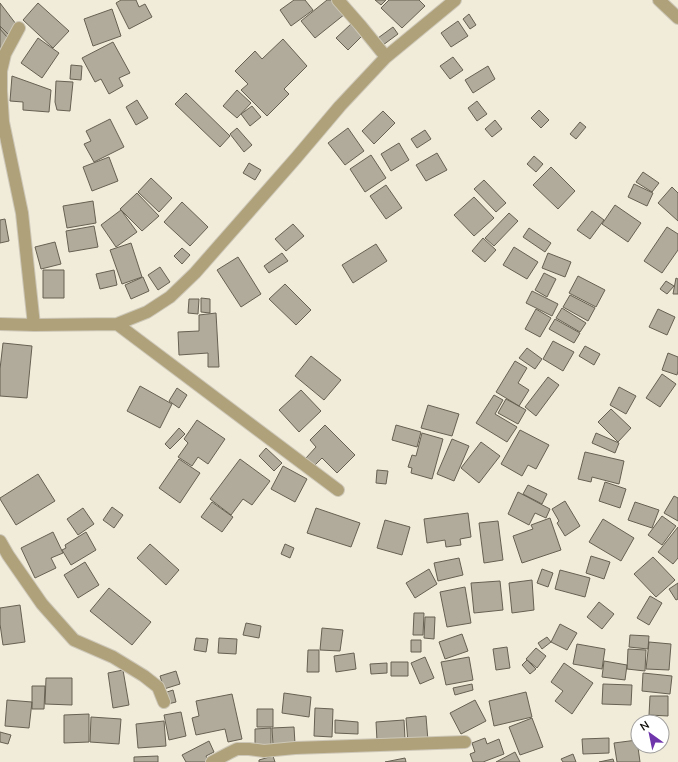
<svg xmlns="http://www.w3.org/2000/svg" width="678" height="762" viewBox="0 0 678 762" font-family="'Nunito Sans',sans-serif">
	<rect width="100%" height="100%" fill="#f1ebda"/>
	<!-- building -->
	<path fill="#b0ab9a" stroke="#666152" d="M121,0H136L139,7L145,4L152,17L129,29L116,3Z
		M294,0H305L313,10L291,26L280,10Z
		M327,0H333L345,14L315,38L301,21Z
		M375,0H386L381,5Z
		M389,0H419L425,6L402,28L381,8Z
		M0,3L19,28L7,37L0,29Z
		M38,3L69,31L53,48L23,20Z
		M112,9L121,36L93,46L84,19Z
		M469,14L476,25L470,29L463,19Z
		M458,21L468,36L451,47L441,33Z
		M351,24L362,36L348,50L336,38Z
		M0,26L12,38L0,50Z
		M393,27L398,34L383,45L378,38Z
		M38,38L59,53L42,78L21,63Z
		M283,39L307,66L284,89L289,94L267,116L241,90L248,84L235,71L255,51L262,59Z
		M113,42L130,73L119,78L123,86L109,94L101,79L95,82L82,58Z
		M453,57L463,70L450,79L440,66Z
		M71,65L82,66L81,80L70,79Z
		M488,66L495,79L473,93L465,80Z
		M12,76L51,90L49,112L23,110V102L10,101Z
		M56,81L73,82L70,111L57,110L55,102Z
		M237,90L251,103L237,118L223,106Z
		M186,93L230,136L220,147L175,104Z
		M137,100L148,118L136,125L126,107Z
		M477,101L487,114L477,121L468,108Z
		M252,106L261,117L250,126L241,114Z
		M539,110L549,120L541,128L531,118Z
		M383,111L395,123L374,144L362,131Z
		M110,119L124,147L94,162L84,144L91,141L86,131Z
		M495,120L502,129L492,137L485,129Z
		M580,122L586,127L576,139L570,134Z
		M237,128L252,145L244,152L230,134Z
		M348,128L364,151L345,165L328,143Z
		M425,130L431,139L417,148L411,139Z
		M399,143L409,160L391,171L381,154Z
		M437,153L447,170L426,181L416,165Z
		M371,155L386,178L365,192L350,169Z
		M534,156L543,164L536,172L527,164Z
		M109,157L118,181L92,191L83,167Z
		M249,163L261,170L255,180L243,173Z
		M551,167L575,191L558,209L533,185Z
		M643,172L659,183L652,192L636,182Z
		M151,178L172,198L159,212L138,192Z
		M484,180L506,203L496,212L474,189Z
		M634,184L653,193L647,206L628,197Z
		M386,185L402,208L386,219L370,196Z
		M672,187L678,193V221L658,203Z
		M137,193L159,216L142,231L120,209Z
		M474,197L494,218L474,236L454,215Z
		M93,201L96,223L67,228L63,206Z
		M182,202L208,227L190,246L164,222Z
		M615,205L641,223L628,242L602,224Z
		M121,210L137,232L116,247L101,225Z
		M592,211L604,220L590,239L577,230Z
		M509,213L518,221L494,246L485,238Z
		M5,219L9,241L0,243V220Z
		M293,224L304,236L286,251L275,239Z
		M94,226L98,247L69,252L66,231Z
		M667,227L678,234V250L662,273L644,261Z
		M529,228L551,243L545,252L523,237Z
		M483,238L496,250L485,262L472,251Z
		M55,242L61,264L41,269L35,247Z
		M131,243L142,277L122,284L110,250Z
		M376,244L387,261L353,283L342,265Z
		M514,247L538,262L527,279L503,265Z
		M182,248L190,255L182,264L174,256Z
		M282,253L288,261L269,273L264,266Z
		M548,253L571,262L565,277L542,268Z
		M238,257L261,294L241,307L217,270Z
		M160,267L170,282L158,290L148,275Z
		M43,270H64V298H43Z
		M114,270L117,285L100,289L96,274Z
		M544,273L556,279L547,297L535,290Z
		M578,276L605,290L596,307L569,293Z
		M143,277L149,291L131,299L125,285Z
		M676,278L678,279V294H673Z
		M666,281L674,286L667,294L660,289Z
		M285,284L311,310L296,325L269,299Z
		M532,291L558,304L552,316L526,303Z
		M570,295L595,308L588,321L563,307Z
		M201,298L210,299V313L201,312Z
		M189,299H199L198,314L188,313Z
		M562,308L586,323L580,332L556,318Z
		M536,309L551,318L540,337L525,329Z
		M658,309L675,317L667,335L649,327Z
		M216,313L219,367H208V353L179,355L178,332L199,331V315Z
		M555,319L580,333L574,343L549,329Z
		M553,341L574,352L563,371L543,359Z
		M3,343L32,346L27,398L0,396V369Z
		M585,346L600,354L594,365L579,356Z
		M527,348L542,359L535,369L519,358Z
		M668,353L678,357V371L677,375L662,370Z
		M311,356L341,380L324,400L295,376Z
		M515,361L527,368L518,383L529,390L519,406L496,392Z
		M662,374L676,384L660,407L646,398Z
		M548,377L559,385L536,416L525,407Z
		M140,386L172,404L160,428L127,411Z
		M619,387L636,396L626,414L610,405Z
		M177,388L187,395L179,408L169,401Z
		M301,390L321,411L299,432L279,410Z
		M494,395L503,400L495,414L517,427L507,442L476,423Z
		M506,399L526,410L518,424L498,413Z
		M428,405L459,414L452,436L421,428Z
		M611,409L631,428L618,442L598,422Z
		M197,420L225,439L208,464L198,457L192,466L178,457L188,443L184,439Z
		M325,425L355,455L337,473L322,458L314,466L306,458L316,447L310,440Z
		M396,425L421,432L417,447L392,440Z
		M179,428L185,434L170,449L165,444Z
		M520,430L549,445L536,469L528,465L522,476L501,464Z
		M422,433L443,439L432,479L411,473L412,468L408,467L412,455L416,456Z
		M596,433L619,443L615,453L592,443Z
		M452,439L469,446L454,481L437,474Z
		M481,442L500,456L479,483L461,468Z
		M266,448L282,463L274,471L259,456Z
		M585,452L624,461L619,484L592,477L591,482L578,479Z
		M179,459L200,473L180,503L159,488Z
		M240,459L270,481L252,505L243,499L231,515L210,499Z
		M283,466L307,479L295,502L271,489Z
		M377,470L388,471L386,484L376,483Z
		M38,474L55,501L16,525L0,499V498Z
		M605,482L626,489L620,508L599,501Z
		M528,485L547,494L542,504L523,494Z
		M518,492L550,509L546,518L535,513L529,525L508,514Z
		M674,496L678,498V521L664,513Z
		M565,501L580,526L565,536L557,523L559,521L552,509Z
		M212,502L233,517L222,532L201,517Z
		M635,502L659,510L652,528L628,520Z
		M112,507L123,515L114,528L103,520Z
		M83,508L94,524L78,535L67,519Z
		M316,508L360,523L351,547L307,533Z
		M468,513L471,537L460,539L461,545L446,547L445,540L427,543L424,519Z
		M662,516L676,526L662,545L648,535Z
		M550,518L561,550L522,563L513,536L533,529L531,525Z
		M603,519L634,538L621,561L589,542Z
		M385,520L410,527L402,555L377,548Z
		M498,521L503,560L484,563L479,523Z
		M678,527V558L673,564L658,552Z
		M53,532L63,553L51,558L56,568L35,578L21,548Z
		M86,532L96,550L71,565L62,550L66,548L65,545Z
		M150,544L179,570L166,585L137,558Z
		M285,544L294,548L290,558L281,554Z
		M591,556L610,562L604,579L586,573Z
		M653,557L675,580L656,597L634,574Z
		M459,558L463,575L438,581L434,563Z
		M85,562L99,585L78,598L64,575Z
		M429,569L437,584L415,598L406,583Z
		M542,569L553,573L548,587L537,583Z
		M560,570L590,578L585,597L555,589Z
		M532,580L534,610L512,613L509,583Z
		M500,581L503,610L474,613L471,583Z
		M678,583V599L676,600L669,589Z
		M465,587L471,623L447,627L440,592Z
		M109,588L151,622L132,645L90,611Z
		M650,596L662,603L649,625L637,618Z
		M599,602L614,614L602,629L587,617Z
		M20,605L25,642L3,645L0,624V608Z
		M414,613H424L423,635H413Z
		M425,617H435L434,639L424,638Z
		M246,623L261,626L259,638L243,635Z
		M560,624L577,633L567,650L551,642Z
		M322,628L343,630L340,651L320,650Z
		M462,634L468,651L445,659L439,642Z
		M630,635L649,636L648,649L629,647Z
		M547,637L551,642L542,649L538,643Z
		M196,638L208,639L206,652L194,650Z
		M219,638L237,639L236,654L218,653Z
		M411,640H421V652H411Z
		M649,642L671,644L669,670L646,669Z
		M577,644L605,649L602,669L573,664Z
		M507,647L510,668L496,670L493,649Z
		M536,648L546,656L537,668L526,659Z
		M628,649L646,650L645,671L627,669Z
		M308,650H319V672H307Z
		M354,653L356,669L336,672L334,656Z
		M425,657L434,678L420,684L411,663Z
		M469,657L473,680L446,685L441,662Z
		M527,660L536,669L530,674L522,665Z
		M604,661L627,665L625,680L602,677Z
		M391,662H408V676H391Z
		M387,663V673L371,674L370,664Z
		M564,663L593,683L572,714L555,701L563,691L551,682Z
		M123,670L129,705L113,708L108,673Z
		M176,671L180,684L164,689L160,676Z
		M643,673L672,676L670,694L642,691Z
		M46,678H72V705L45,704Z
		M472,684L473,690L455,695L453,688Z
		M603,684L632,685L631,705L602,704Z
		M32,686H45L44,709H32Z
		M173,690L176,702L168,704L164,693Z
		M526,692L532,717L494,726L489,701Z
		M284,693L311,697L309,717L282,713Z
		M232,694L242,739L228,742L225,729L196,735L192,718L199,716L196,701Z
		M650,696H668V716L649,715Z
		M7,700L32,702L29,728L5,726Z
		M475,700L486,721L461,734L450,713Z
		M315,708L333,709L332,737L314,736Z
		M257,709H273V727H257Z
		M181,712L186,736L169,740L164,715Z
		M89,714V742L64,743V715Z
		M426,716L428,741L408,743L406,718Z
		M91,717L121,719L119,744L90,742Z
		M532,718L543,747L520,755L509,727Z
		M335,720L358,722V734L335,733Z
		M404,720L405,739L377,741L376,722Z
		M164,721L166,746L138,748L136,724Z
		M294,727L295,744L273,745L272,728Z
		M271,728V747H255V729Z
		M0,732L11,735L8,744L0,742Z
		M485,738L487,744L499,739L504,754L483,762H473L470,754L475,752L472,743Z
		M609,738V753L583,754L582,739Z
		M637,740L640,762H617L614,743Z
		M209,741L214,752L206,756L208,760L205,762H186L182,755Z
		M515,752L520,762H496Z
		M573,754L576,762H563L561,759Z
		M158,756V762H134V757Z
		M273,756L275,762H259V760Z
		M405,758L406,762H385Z
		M613,759L614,762H599Z"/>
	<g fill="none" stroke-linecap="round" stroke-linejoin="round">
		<!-- minor casing -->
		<g stroke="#cdc7b8" stroke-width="14">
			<path id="minor" d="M338,0L360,25L386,57
				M659,0L678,18
				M19,28L5,54L1,71V91L3,122L22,213L34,325
				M0,324L34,325L117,324L338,490
				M117,324L147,312L170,297L195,273L296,158L340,106L386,57L455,0
				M0,541L8,555L42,604L74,640L113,657L144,676L158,687L164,702
				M212,762L229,753L237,749H249L264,751L295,748L465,742"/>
		</g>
		<!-- minor -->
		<use href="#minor" stroke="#afa27a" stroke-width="12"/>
	</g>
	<!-- north arrow -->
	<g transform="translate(650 734) rotate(327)"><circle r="19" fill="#ffffff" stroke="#9f9e9c"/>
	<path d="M0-3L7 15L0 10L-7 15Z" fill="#6f36ac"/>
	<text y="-6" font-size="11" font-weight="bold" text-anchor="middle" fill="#0e0c07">N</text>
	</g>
</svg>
